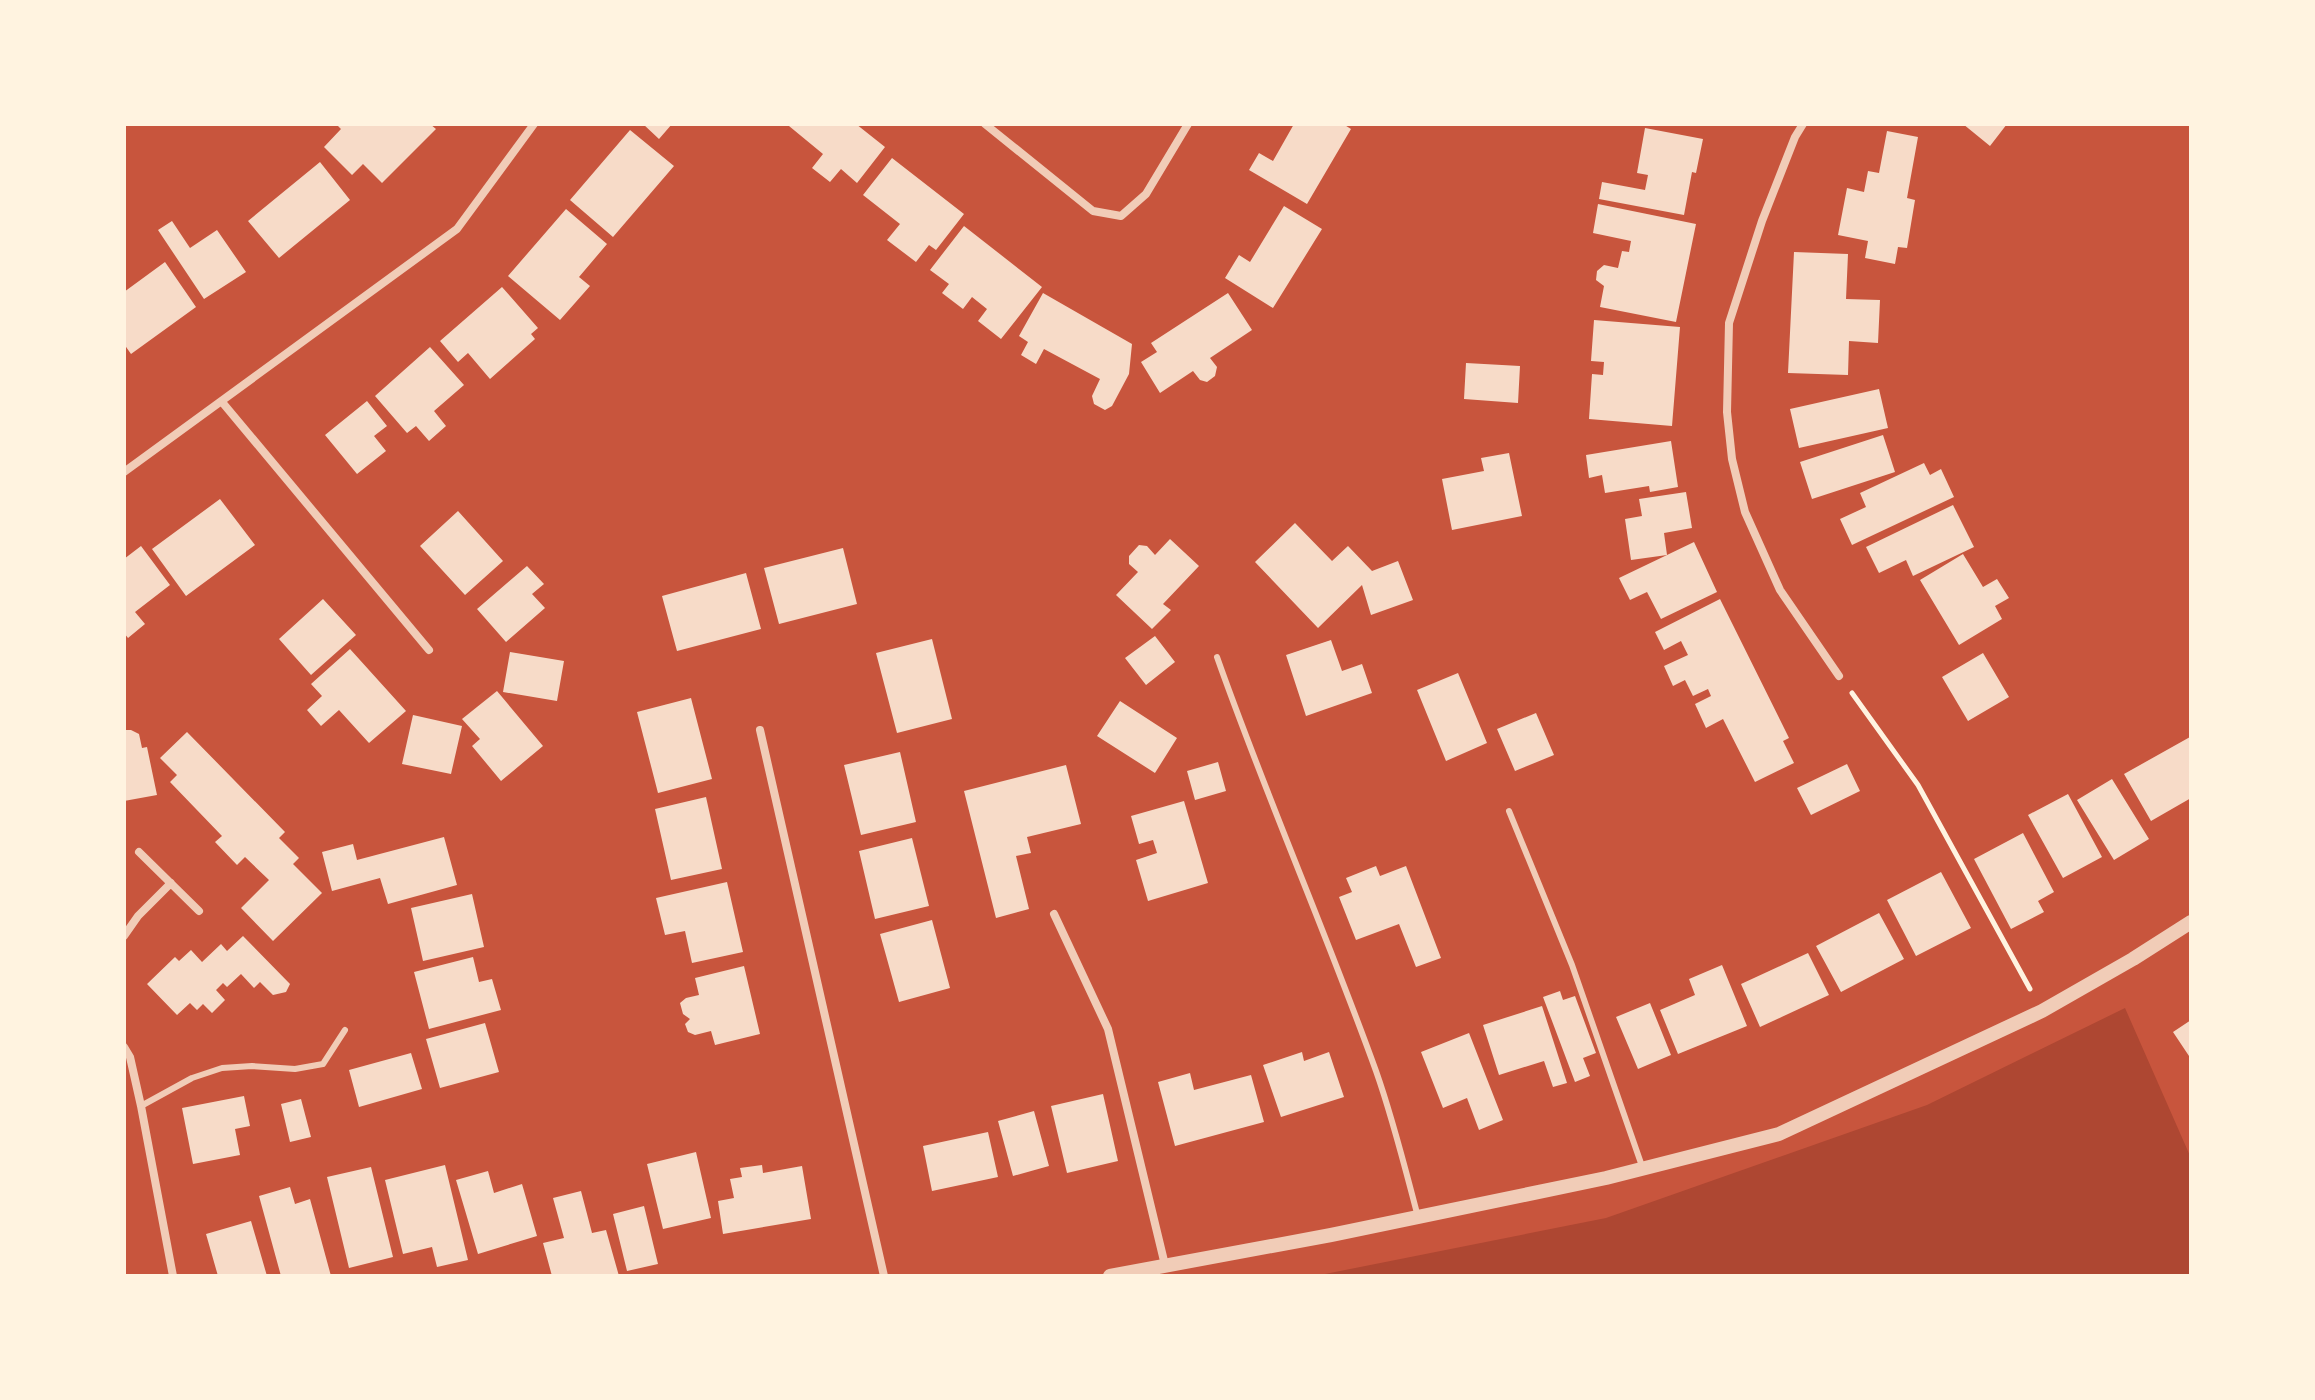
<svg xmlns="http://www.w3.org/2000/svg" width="2315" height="1400" viewBox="0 0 2315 1400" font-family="'Noto Serif',serif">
	<rect width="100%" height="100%" fill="#c8553d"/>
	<!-- green -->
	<path fill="#ae4732" d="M2125,1008L2191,1158V1276H1315L1606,1218L1927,1105Z"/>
	<!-- building -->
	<path fill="#f7dbc8" d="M340,124H430L436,129L382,183L363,164L352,175L324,147L341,129L338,126Z
		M643,124H672L659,139Z
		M791,124H856L885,147L857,183L841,169L830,182L812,168L823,154L789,126Z
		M1294,124H1343L1351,129L1307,204L1249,170L1259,153L1273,161Z
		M1963,124H2007L1990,146Z
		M1645,128L1703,139L1696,173L1692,172L1684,215L1599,199L1602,182L1645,190L1648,175L1637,173Z
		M630,130L674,166L613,237L570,200Z
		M1887,131L1918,137L1907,198L1915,200L1907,248L1898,247L1895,264L1865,258L1868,241L1838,235L1847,188L1864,192L1868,171L1879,173Z
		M892,158L964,214L936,250L929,245L916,262L887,240L900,224L863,195Z
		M320,162L350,200L279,258L248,221Z
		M1598,204L1696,224L1676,322L1600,307L1604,286L1596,280L1597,271L1604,265L1618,268L1622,251L1629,252L1631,241L1593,233Z
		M1284,206L1322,229L1273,308L1225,278L1239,255L1250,262Z
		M566,209L607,244L579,277L590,286L560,320L508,276Z
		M172,221L190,248L217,230L246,272L204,299L158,230Z
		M964,226L1042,287L1001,339L978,321L987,309L972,297L963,309L942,293L949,284L930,270Z
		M1794,252L1848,254L1846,299L1880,300L1878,343L1849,341L1848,375L1788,373Z
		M165,262L196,307L131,354L124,344V292Z
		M502,287L538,328L531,334L535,339L490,379L468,353L458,362L440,341Z
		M1043,293L1132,344L1129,374L1112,406L1105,410L1094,404L1092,396L1100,379L1044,349L1036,364L1021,355L1028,342L1019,336Z
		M1228,293L1252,330L1210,358L1217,367L1215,376L1207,382L1200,380L1193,371L1160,393L1141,362L1157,352L1151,343Z
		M1594,320L1680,327L1672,426L1589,419L1592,374L1603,375L1604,362L1591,361Z
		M430,347L464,385L434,411L446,426L429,441L416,426L407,433L375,396Z
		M1466,363L1520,366L1518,403L1464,399Z
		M1879,389L1888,428L1799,448L1790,409Z
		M367,401L387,426L374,436L386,451L357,474L325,435Z
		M1883,435L1895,472L1812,499L1800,462Z
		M1671,441L1678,487L1650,492L1649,486L1605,493L1602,475L1589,478L1586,455Z
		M1509,453L1522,516L1452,530L1442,479L1484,471L1481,458Z
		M1924,463L1930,475L1941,469L1954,497L1852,545L1840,519L1866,507L1860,493Z
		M1686,492L1692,528L1664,533L1667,555L1694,542L1717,592L1661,619L1647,592L1630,600L1619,578L1667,555L1631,560L1625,519L1642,516L1639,499Z
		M220,499L255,545L186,596L152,549Z
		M1953,505L1974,547L1913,576L1906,560L1879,573L1866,547Z
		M458,511L503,561L465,595L420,546Z
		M1295,523L1332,561L1348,546L1372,571L1398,561L1413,600L1371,615L1362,585L1318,628L1255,562Z
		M1170,539L1199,566L1163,604L1171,610L1152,629L1116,595L1138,572L1129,564V556L1139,545L1147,546L1155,555Z
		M141,546L170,585L135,612L145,624L128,638L124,633V559Z
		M843,548L857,604L779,624L764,568Z
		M1963,554L1983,587L1997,579L2009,598L1995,606L2002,619L1959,645L1920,580Z
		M527,566L544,584L532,594L545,608L506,642L477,609Z
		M746,573L761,629L677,651L662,596Z
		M323,599L356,635L311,675L279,639Z
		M1720,599L1789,738L1783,741L1794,763L1755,782L1723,719L1706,728L1695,704L1711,696L1708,689L1693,696L1685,680L1673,686L1664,666L1688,655L1681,641L1664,650L1655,632Z
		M1155,636L1175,662L1146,685L1125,658Z
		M932,639L952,719L897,733L876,653Z
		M1331,640L1342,671L1362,664L1372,693L1306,716L1286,655Z
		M350,649L406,711L369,743L339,710L321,726L307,710L322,696L311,684Z
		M510,652L564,661L557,701L503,692Z
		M1983,653L2009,697L1968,721L1942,677Z
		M1458,673L1487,743L1446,761L1417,690Z
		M497,691L543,746L501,781L472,746L480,739L462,719Z
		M691,698L712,779L658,793L637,712Z
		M1120,701L1177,738L1155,773L1097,736Z
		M1536,713L1554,755L1515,771L1497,729Z
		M413,715L462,726L451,774L402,764Z
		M124,730H131L139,734L142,748L147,747L157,795L124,801Z
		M187,732L285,832L279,838L299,858L293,864L322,893L273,941L241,908L269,880L245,857L237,865L215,842L222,836L170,782L177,775L160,758Z
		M2190,737L2191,798L2151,821L2124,774Z
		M900,752L916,822L861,835L844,765Z
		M1218,762L1226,791L1195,800L1187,771Z
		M1847,764L1860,791L1811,815L1797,788Z
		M1066,765L1081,824L1027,837L1031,853L1016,856L1029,909L996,918L964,791Z
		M2112,779L2149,839L2114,860L2077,800Z
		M2068,794L2102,857L2063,878L2028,815Z
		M706,797L722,869L671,880L655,809Z
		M1184,801L1208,883L1148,901L1136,860L1157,853L1153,840L1139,844L1131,816Z
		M2023,833L2054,892L2038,901L2044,912L2011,929L1974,859Z
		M444,837L457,885L388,904L380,878L332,891L322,852L353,844L357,860Z
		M912,838L929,906L875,919L859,851Z
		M1376,866L1380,876L1406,866L1441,958L1416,967L1399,924L1356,940L1339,897L1352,892L1346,878Z
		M1941,872L1971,928L1916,956L1887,900Z
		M727,882L743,952L692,963L685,931L665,935L656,898Z
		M472,894L484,947L423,961L411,908Z
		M1879,913L1904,959L1841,992L1816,946Z
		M932,920L950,988L899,1002L880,934Z
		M243,936L290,984L286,992L273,995L260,982L254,988L241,974L227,987L223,983L216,990L225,1000L212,1013L203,1004L197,1010L190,1003L177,1015L147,984L175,957L179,961L191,950L202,962L221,944L227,951Z
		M1808,953L1829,995L1760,1027L1741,984Z
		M473,957L479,982L492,979L501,1010L429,1029L414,972Z
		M1722,965L1747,1026L1678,1054L1660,1010L1695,995L1689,979Z
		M744,966L760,1034L715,1045L711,1031L695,1035L688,1032L685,1024L690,1019L683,1014L680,1003L686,998L699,995L695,978Z
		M1560,991L1563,1000L1575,996L1596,1053L1583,1058L1590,1076L1575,1082L1543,997Z
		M1650,1003L1671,1055L1638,1069L1616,1017Z
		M1542,1006L1567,1083L1553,1087L1544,1061L1499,1075L1483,1025Z
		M2191,1020V1059L2173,1032Z
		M485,1023L499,1072L440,1088L426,1039Z
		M1469,1033L1503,1120L1479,1130L1467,1098L1443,1108L1421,1052Z
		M1302,1052L1304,1061L1329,1052L1344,1097L1281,1117L1263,1065Z
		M411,1053L422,1089L359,1107L349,1070Z
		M1190,1073L1194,1090L1251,1075L1264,1122L1175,1146L1158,1082Z
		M1103,1094L1118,1161L1067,1173L1051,1106Z
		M244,1096L250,1126L235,1129L240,1155L193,1164L182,1108Z
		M301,1099L311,1137L290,1142L281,1104Z
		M1034,1111L1049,1166L1013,1176L998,1121Z
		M988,1132L998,1177L932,1191L923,1146Z
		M696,1152L711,1218L663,1229L647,1164Z
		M445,1165L468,1260L437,1267L432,1247L403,1254L385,1180Z
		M762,1165L763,1173L802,1166L811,1219L723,1234L718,1201L734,1198L730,1179L742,1177L740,1168Z
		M371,1167L393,1257L349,1268L327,1177Z
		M488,1171L494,1193L522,1184L537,1236L478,1254L456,1180Z
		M290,1187L295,1204L310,1199L331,1276H281L259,1196Z
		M581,1191L592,1233L606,1230L619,1276H552L543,1243L564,1238L553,1198Z
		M644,1206L658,1264L627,1271L613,1214Z
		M251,1221L267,1276H218L206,1234Z"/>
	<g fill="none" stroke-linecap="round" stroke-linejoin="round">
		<!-- path -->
		<path stroke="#fff3e0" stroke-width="5" d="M1852,693L1918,785L2030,989"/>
		<!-- service -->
		<path stroke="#f1ccb7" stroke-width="6" d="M1217,657C1266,796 1326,932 1376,1071C1393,1119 1405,1168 1418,1217
			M1509,811L1572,965L1643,1169
			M141,1106L192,1078L222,1068L252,1066L295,1069L323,1064L345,1030"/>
		<!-- minor -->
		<path stroke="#f1ccb7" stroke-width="8" d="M985,124L1093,211L1121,216L1146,194L1188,124
			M1803,124L1795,137L1762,221L1729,323L1727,412L1732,459L1745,512L1780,590L1839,676
			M222,402L429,650
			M124,472L457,229L534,124
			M760,730L884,1276
			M139,852L199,911
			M1054,914L1108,1029L1165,1265
			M124,936L138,916L171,883
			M124,1047L130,1057L141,1106L173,1276"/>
		<!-- tertiary -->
		<path stroke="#f1ccb7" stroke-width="14" d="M1110,1276L1331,1235L1606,1178L1779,1134L2042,1011L2133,959L2191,922"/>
	</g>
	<!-- border -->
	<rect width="2315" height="1400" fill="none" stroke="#fff3e0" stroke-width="252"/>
</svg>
